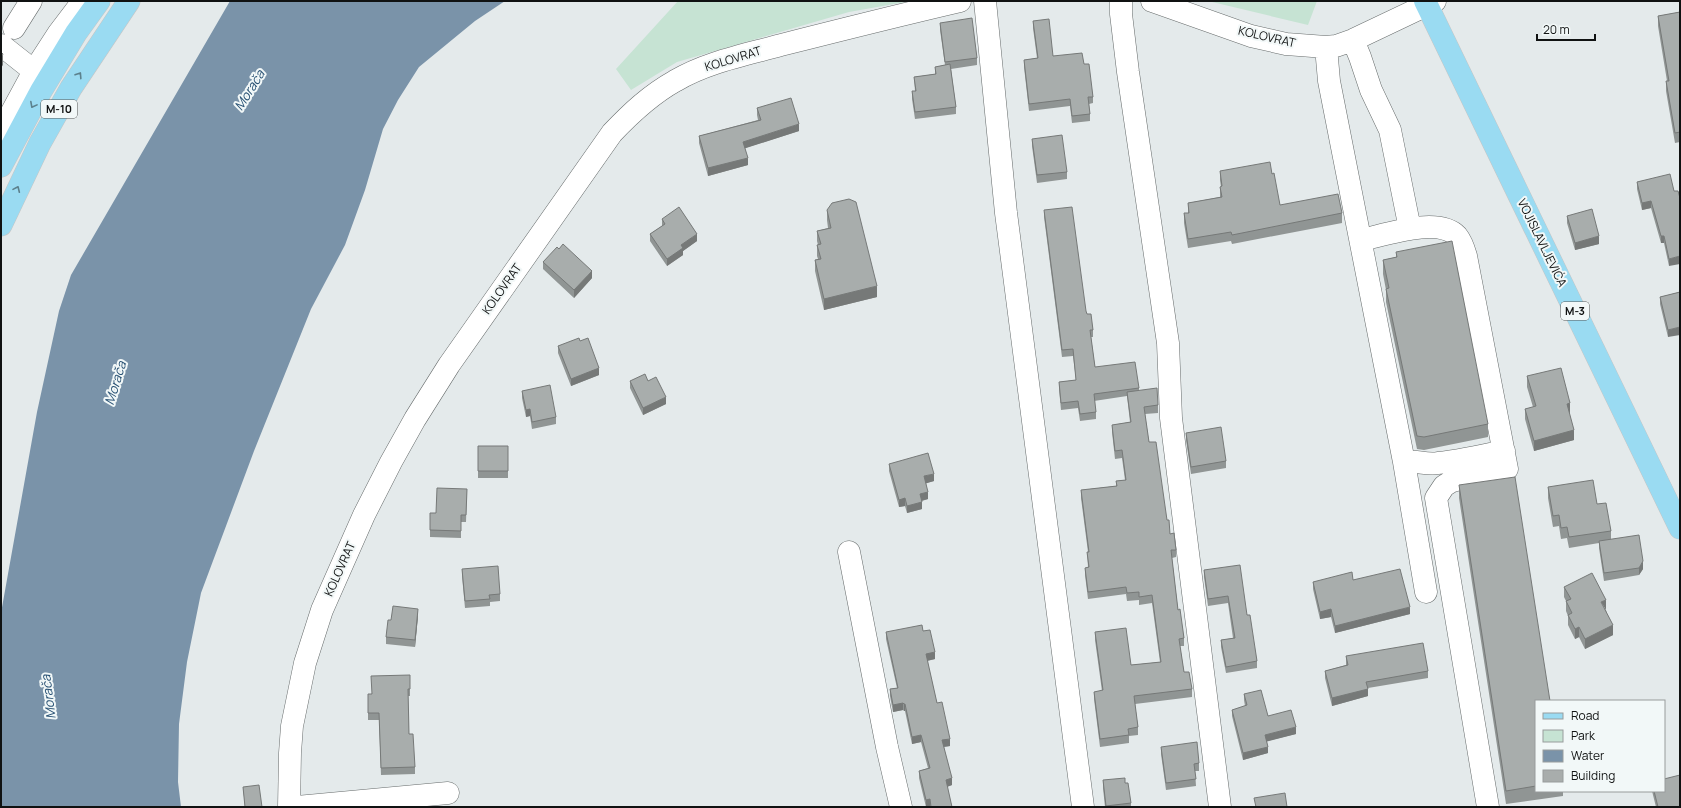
<svg xmlns="http://www.w3.org/2000/svg" width="1681" height="808" viewBox="0 0 1681 808" font-family="Manrope,sans-serif">
	<rect width="100%" height="100%" fill="#e4eaeb"/>
	<!-- green -->
	<path fill="#c6e3d3" d="M678,1H911L849,12L677,62L631,90L616,69Z
		M1208,1H1317L1308,25Z"/>
	<!-- water -->
	<path fill="#7a93a9" d="M230,1H505L475,21L419,67L398,100L383,129L365,190L345,245L311,309L254,451L201,593L187,662L179,724L178,782L181,807H1V613L37,412L59,311L71,275Z"/>
	<g fill="none" stroke-linecap="round" stroke-linejoin="round">
		<!-- minor casing -->
		<g stroke="#676c6c" stroke-width="23">
			<path id="minor" d="M985,1L1006,213L1083,807
				M1121,1V14L1128,72L1168,343L1171,418L1220,807
				M1152,1L1251,36L1286,44L1326,47L1336,46L1353,40L1435,1
				M14,28L31,1
				M1353,40L1360,57L1371,90L1390,130L1410,229
				M1,45L34,71
				M1326,47L1329,81L1404,462L1426,592
				M1,132L34,71L58,34L83,1
				M1361,240C1385,235 1438,216 1457,236C1462,242 1464,249 1466,256L1507,469L1452,481L1444,486L1436,498L1488,807
				M1404,462C1415,460 1426,465 1438,463C1460,461 1482,456 1504,451
				M849,552L887,747L901,807
				M289,807L290,753L292,726L305,663L322,610L364,515L391,462L415,419L449,365L612,133C631,113 650,95 675,81C707,62 745,55 781,45C840,30 900,15 960,1
				M297,807L448,793"/>
		</g>
		<!-- major casing -->
		<g stroke="#c6c6c6" stroke-width="23">
			<path id="major" d="M1425,1L1680,528
				M1,166L41,91L76,33L99,1
				M1,225L40,143L71,88L129,1"/>
		</g>
		<!-- minor -->
		<use href="#minor" stroke="#fff" stroke-width="22"/>
		<!-- major -->
		<use href="#major" stroke="#9adbf2" stroke-width="22"/>
	</g>
	<!-- wall -->
	<path fill="#909594" d="M1680,12V142L1675,143L1666,91V81H1667L1658,26V16Z
		M1033,21L1053,56L1084,64L1093,97V103L1089,104L1090,114V121L1072,123L1070,106L1029,111L1024,67V60L1037,58L1033,28Z
		M940,23L977,58V65L951,69L956,107V114L915,119L912,99V91H915L914,77L935,74V67L945,65L940,30Z
		M757,108L799,131L745,148L748,165L708,176L699,143V136L758,120L757,115Z
		M1032,139L1067,172V179L1037,183L1032,146Z
		M1220,171L1272,174L1280,205L1342,213V223L1232,244L1231,241L1188,248L1184,223V213H1188V203L1220,197V187H1221L1220,180Z
		M1637,182L1674,191L1669,266L1664,243H1661L1651,208L1642,210L1637,189Z
		M827,210L877,297L824,310L815,271V260L818,259L817,256V245H818L817,241V231L828,228L827,220Z
		M1044,210L1093,330V337H1091L1095,367L1139,388V391L1158,405V413L1145,414L1149,442L1170,534L1176,550V557L1172,558L1178,610L1184,638V646H1180L1184,672L1192,689V697L1135,704L1138,727V735L1129,736V743L1100,747L1094,699V692L1102,691L1095,640V632L1131,665L1160,662L1152,603L1139,605V600L1127,601L1126,594L1088,599L1085,575V568L1088,567L1087,552H1088L1081,498V490L1116,486V481L1125,480L1122,458L1115,459L1112,432V425L1130,422L1127,396L1094,401L1096,412V419L1080,421L1078,408L1061,410L1059,389V382L1076,380L1073,356L1062,357L1044,217Z
		M1567,216L1599,244L1575,250L1567,223Z
		M662,219L697,241L683,251V255L667,266L650,241V234L662,226Z
		M1396,252L1488,424V437L1424,450L1417,449L1386,302V290L1383,274V260L1396,257Z
		M543,262L592,278L574,298L543,269Z
		M1680,292L1668,337L1660,304V297Z
		M580,341L599,375L571,386L558,353V346Z
		M1527,376L1570,413L1569,414L1574,440L1534,451L1525,419V409L1533,407L1527,387Z
		M630,381H648L666,404L643,415L630,388Z
		M522,391L556,417V424L532,429L530,416L526,417L522,398Z
		M1186,433L1226,461V468L1191,474L1186,440Z
		M478,446H508V478H478Z
		M889,464L934,481L926,483L928,499L922,501V509L907,513L905,506L899,507L889,471Z
		M1459,485L1536,701V791H1563V796L1506,804L1459,498Z
		M1548,487L1597,504L1611,531V539L1643,569L1639,575L1604,581L1599,548V543L1569,548L1567,538L1561,539L1559,526L1553,527L1548,498Z
		M467,489L466,522H461V538L430,537V513H436Z
		M462,569L500,594V601L490,602V606L465,608L462,576Z
		M1204,570L1247,615L1257,661V668L1226,673L1221,647V640L1233,638L1228,603L1208,606L1204,577Z
		M1353,580L1410,614L1335,633L1331,617L1320,619L1313,589V582Z
		M1564,587L1606,610L1613,635L1585,649L1579,637L1575,639L1568,625V616L1566,611V601L1564,597Z
		M418,616L415,647L386,644V637L391,620Z
		M923,631L935,659L927,661L937,703L950,746L944,747L952,785L947,787L952,807H930V806L926,807L919,778V771L928,768L921,742L912,744L905,711H904L903,710L893,712L890,696V689L897,688L886,639V632Z
		M1346,656L1428,671V678L1368,688V696L1332,706L1325,678V671L1346,665Z
		M410,675V696H408L409,734L415,767V774L381,775L379,720H368V694H371Z
		M1244,694L1268,716L1296,734L1267,741L1268,753L1243,760L1232,716V710L1245,706L1244,700Z
		M1161,747L1199,763V771H1195L1196,786L1166,790L1161,754Z
		M1103,780L1125,783L1131,803V807H1105L1103,788Z
		M243,787L262,807H245Z
		M1652,791H1664L1680,807H1656Z"/>
	<!-- shaded-wall -->
	<path fill="#767978" d="M3,54V65L1,68V58Z
		M799,124V131L743,149V142Z
		M748,158V165L708,176V168Z
		M1651,201V208L1642,210V203Z
		M697,234V241L683,251V255L667,266V259L681,245Z
		M1599,236V244L1575,250V243Z
		M1661,236H1664V243H1661Z
		M1680,256V264L1669,266V259Z
		M592,271V278L574,298V290Z
		M877,286V297L824,310V299Z
		M1680,327V335L1668,337V330Z
		M599,368V375L571,386V379Z
		M666,397V404L643,415V408Z
		M1570,403V413L1567,414V404Z
		M530,409V416L526,417V410Z
		M1574,430V440L1534,451V441Z
		M934,474V481L924,484V476Z
		M928,492V499L920,501V494Z
		M905,498V506L899,507V500Z
		M922,502V509L907,513V506Z
		M1643,561V569L1639,575V568Z
		M1606,600V610L1601,602Z
		M1410,607V614L1335,633V626Z
		M418,609V616L415,647V640Z
		M1331,609V617L1320,619V612Z
		M1613,625V635L1585,649V639Z
		M1579,627V637L1575,639V629Z
		M935,652V659L926,661V654Z
		M1368,689V696L1332,706V698Z
		M903,703V710L893,712V705Z
		M904,704H905V711H904Z
		M1296,727V734L1265,742V735Z
		M921,735V742L912,744V737Z
		M950,739V746L942,747V740Z
		M1268,747V753L1243,760V753Z
		M952,778V785L946,787V780Z
		M930,799V806L926,807V800Z"/>
	<!-- building -->
	<path fill="#a8adac" stroke="#767978" d="M1680,12V132L1675,133L1666,81H1669L1658,16Z
		M972,18L977,58L945,62L940,23Z
		M1049,19L1053,56L1082,53L1084,64H1089L1093,97H1088L1090,114L1072,116L1070,99L1029,104L1024,60L1038,58L1033,21Z
		M1,52L3,54L1,58Z
		M950,64L956,107L915,112L912,91H916L914,77L936,74L935,67Z
		M791,98L799,124L743,142L748,158L708,168L699,136L761,120L757,108Z
		M1062,135L1067,172L1037,175L1032,139Z
		M1270,162L1272,174L1274,173L1280,205L1338,194L1342,213L1232,235L1231,232L1188,239L1184,213H1189L1188,203L1222,197L1220,187L1222,186L1220,171Z
		M1670,174L1674,191H1678L1680,198V256L1669,259L1664,236H1661L1651,201L1642,203L1637,182Z
		M849,199L856,202L877,286L824,299L815,260L821,259L817,245L821,244L817,231L831,228L827,210L832,203Z
		M679,207L697,234L681,245L683,248L667,259L650,234L665,224L662,219Z
		M1072,207L1086,311L1087,314H1091L1093,330H1090L1095,367L1135,362L1139,388L1094,394L1096,412L1080,414L1078,401L1061,403L1059,382L1076,380L1073,349L1062,350L1044,210Z
		M1592,209L1599,236L1575,243L1567,216Z
		M1452,241L1488,424L1424,437L1417,436L1386,289L1389,288L1383,260L1397,257L1396,252Z
		M563,244L592,271L574,290L543,262L557,247L559,249Z
		M1680,292V327L1668,330L1660,297Z
		M579,338L580,341L588,338L599,368L571,379L558,346Z
		M1561,368L1570,403L1567,404L1574,430L1534,441L1525,409L1536,406L1527,376Z
		M645,374L648,381L656,377L666,397L643,408L630,381Z
		M550,385L556,417L532,422L530,409L526,410L522,391Z
		M1157,388L1158,405L1144,407L1149,442H1156L1167,520H1169L1170,534L1174,533L1176,550H1171L1178,610L1180,609L1184,638L1179,639L1184,672H1189L1192,689L1134,696L1138,727L1128,729L1129,735L1100,739L1094,692L1103,690L1095,632L1126,628L1131,665L1161,662L1152,595L1139,597V592L1127,593L1126,587L1088,592L1085,568L1089,567L1087,552H1089L1081,490L1117,486L1116,481L1126,480L1122,450L1115,451L1112,425L1131,422L1127,392Z
		M1221,427L1226,461L1191,467L1186,433Z
		M478,446H508V471H478Z
		M928,453L934,474L924,476L928,492L920,494L922,502L907,506L905,498L899,500L889,464Z
		M1515,477L1550,701H1536V786L1506,791L1459,485Z
		M1593,480L1597,504L1606,503L1611,531L1569,537L1567,527L1561,528L1559,515L1553,516L1548,487Z
		M437,488L467,489L466,515H461V531L430,530V513H436Z
		M1639,535L1643,561L1639,568L1604,573L1599,541Z
		M1240,565L1247,615H1250L1257,661L1226,667L1221,640L1235,638L1228,596L1208,599L1204,570Z
		M498,566L500,594L489,595L490,599L465,601L462,569Z
		M1400,569L1410,607L1335,626L1331,609L1320,612L1313,582L1352,572L1353,580Z
		M1592,573L1606,600L1601,602L1613,625L1585,639L1579,627L1575,629L1568,615L1572,613L1566,601L1571,599L1564,587Z
		M393,606L418,609L415,640L386,637L388,620H391Z
		M922,625L923,631L930,630L935,652L926,654L937,703L942,702L950,739L942,740L952,778L946,780L952,807H931L930,799L926,800L919,771L930,768L921,735L912,737L905,704H904L903,703L893,705L890,689L898,688L886,632Z
		M1423,643L1428,671L1366,682L1368,689L1332,698L1325,671L1348,665L1346,656Z
		M410,675V689H408L409,734H413L415,767L381,768L379,713H368V694H372L371,676Z
		M1261,690L1268,716L1291,710L1296,727L1265,735L1268,747L1243,753L1232,710L1247,705L1244,694Z
		M1197,742L1199,763L1194,764L1196,779L1166,783L1161,747Z
		M1680,775V807H1658L1654,791H1664V779Z
		M1125,778V783H1128L1131,803L1106,806L1103,780Z
		M259,785L262,807H245L243,787Z
		M1285,793L1287,807H1256L1254,798Z"/>
	<!-- one-way arrows -->
	<defs><path id="oneway-chevron" d="M-2-3.5L2.5 0L-2 3.5" fill="none" stroke-width="1.6" stroke-linecap="round" stroke-linejoin="round"/></defs>
	<g stroke="#5c818d">
		<use href="#oneway-chevron" transform="translate(79 75) rotate(-57)"/>
		<use href="#oneway-chevron" transform="translate(33 105) rotate(118)"/>
		<use href="#oneway-chevron" transform="translate(17 189) rotate(-66)"/>
	</g>
	<g text-anchor="middle" stroke-width="4" stroke-linejoin="round" paint-order="stroke">
		<!-- shield labels -->
		<g fill="#f2f8f8" stroke="#545757" stroke-width="1">
			<rect x="41" y="100" width="36" height="18" rx="3"/>
			<rect x="1561" y="302" width="28" height="18" rx="3"/>
		</g>
		<g font-size="11" font-weight="bold" fill="#101212">
			<text x="59" y="113">M-10</text>
			<text x="1575" y="315">M-3</text>
		</g>
		<!-- street labels -->
		<g font-size="12" fill="#101212" stroke="#f2f8f8">
			<text transform="translate(1267 37) rotate(13)" y="4">KOLOVRAT</text>
			<text transform="translate(733 59) rotate(-17)" y="4">KOLOVRAT</text>
			<text transform="translate(1542 243) rotate(64)" y="4">VOJISLAVLJEVIĆA</text>
			<text transform="translate(502 289) rotate(-55)" y="4">KOLOVRAT</text>
			<text transform="translate(340 569) rotate(-66)" y="4">KOLOVRAT</text>
		</g>
		<!-- water labels -->
		<g font-size="13" font-style="italic" fill="#2a5375" stroke="#f2f8f8">
			<text transform="translate(249 90) rotate(-58)" y="5">Morača</text>
			<text transform="translate(115 383) rotate(-73)" y="5">Morača</text>
			<text transform="translate(48 697) rotate(-97)" y="5">Morača</text>
		</g>
	</g>
	<!-- border -->
	<rect width="1681" height="808" fill="none" stroke="#101212" stroke-width="4"/>
	<!-- legend -->
	<rect x="1535" y="700" width="130" height="92" fill="#f2f8f8" stroke="#989c9c"/>
	<rect x="1543" y="713" width="20" height="6" fill="#9adbf2" stroke="#989c9c"/>
	<text x="1571" y="720" font-size="12" fill="#101212">Road</text>
	<rect x="1543" y="730" width="20" height="12" fill="#c6e3d3" stroke="#989c9c"/>
	<text x="1571" y="740" font-size="12" fill="#101212">Park</text>
	<rect x="1543" y="750" width="20" height="12" fill="#7a93a9" stroke="#989c9c"/>
	<text x="1571" y="760" font-size="12" fill="#101212">Water</text>
	<rect x="1543" y="770" width="20" height="12" fill="#a8adac" stroke="#989c9c"/>
	<text x="1571" y="780" font-size="12" fill="#101212">Building</text>
	<!-- scale -->
	<path d="M1537 34v6h58v-6" fill="none" stroke="#101212" stroke-width="2"/>
	<text x="1543" y="34" font-size="12" fill="#101212" stroke="#f2f8f8" stroke-width="3" paint-order="stroke">20 m</text>
</svg>
